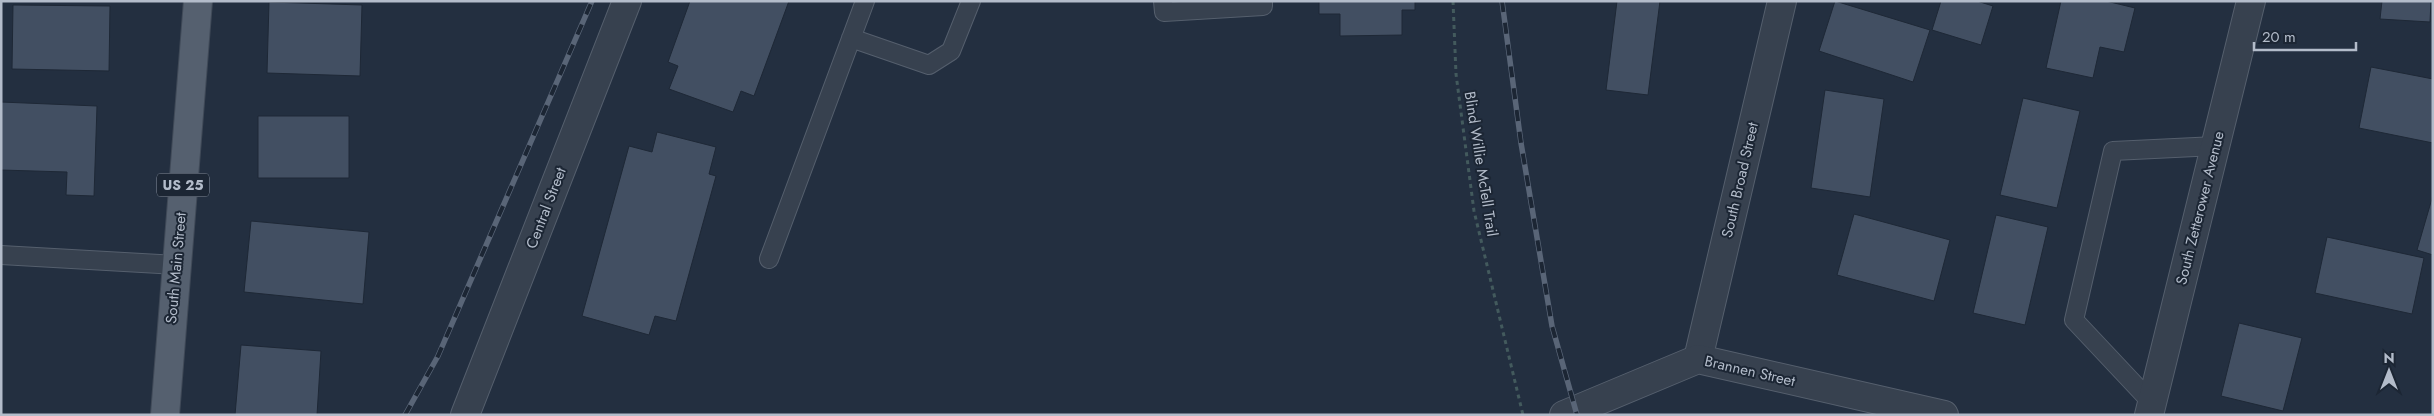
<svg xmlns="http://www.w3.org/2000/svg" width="2434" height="416" viewBox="0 0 2434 416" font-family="Jost,sans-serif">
	<rect width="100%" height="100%" fill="#232f40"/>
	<!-- building -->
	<path fill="#424f62" stroke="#1e2836" d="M690,1H789L754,96L741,91L733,112L669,89L678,66L668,62Z
		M1319,1H1415V10H1402V35L1340,36V14H1319Z
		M1617,1H1660L1648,95L1606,90Z
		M1835,1L1930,30L1913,82L1819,51Z
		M1941,1H1977L1993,6L1981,45L1932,30Z
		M2061,1H2106L2135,8L2124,52L2100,47L2093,78L2046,68Z
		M2382,1H2431L2430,22L2380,19Z
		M269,2L362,5L360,76L267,73Z
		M13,5L110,6L109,71L12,69Z
		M2371,67L2433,79V143L2359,128Z
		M1825,90L1884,99L1870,197L1811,188Z
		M2023,98L2080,111L2057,208L2000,195Z
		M1,102L97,106L94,196L66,195L67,172L1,170Z
		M258,116H349V178H258Z
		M657,132L716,147L709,174L716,176L676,321L655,316L649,335L582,316L629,146L652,152Z
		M2433,195V255L2417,250Z
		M1854,214L1950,240L1934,301L1837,275Z
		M1996,215L2048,227L2025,325L1973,313Z
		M251,221L369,232L363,304L244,292Z
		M2327,237L2424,258L2412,314L2315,293Z
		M2239,323L2302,338L2283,411L2221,396Z
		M241,345L321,351L317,415H235Z"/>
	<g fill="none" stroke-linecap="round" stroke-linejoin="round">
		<!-- service casing -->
		<g stroke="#555f6d" stroke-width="20">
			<path id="service" d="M1163,1L1164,12L1263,6V1
				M851,38L929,65L951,51L971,1
				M1,255L177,265
				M769,259L865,1
				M2152,403L2074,320L2113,151L2216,146"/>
		</g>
		<!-- minor casing -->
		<g stroke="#555f6d" stroke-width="30">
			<path id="minor" d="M1698,359L1782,1
				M465,415L627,1"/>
		</g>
		<!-- tertiary casing -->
		<g stroke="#555f6d" stroke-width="30">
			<path id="tertiary" d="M1564,415L1698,359L1944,415
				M2149,415L2251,1"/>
		</g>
		<!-- primary casing -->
		<g stroke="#404a58" stroke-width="30">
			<path id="primary" d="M165,415L198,1"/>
		</g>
		<!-- path -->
		<path stroke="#435a5d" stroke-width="3" stroke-dasharray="4 4" stroke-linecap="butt" d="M1453,1L1456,74L1474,211L1523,415"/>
		<!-- service -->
		<use href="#service" stroke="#37414f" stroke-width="18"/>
		<!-- minor -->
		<use href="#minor" stroke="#37414f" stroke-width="28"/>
		<!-- tertiary -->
		<use href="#tertiary" stroke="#37414f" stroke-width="28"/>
		<!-- primary -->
		<use href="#primary" stroke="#55606f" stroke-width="28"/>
		<!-- rail casing -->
		<g stroke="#596577" stroke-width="5.5">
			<path id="rail" d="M1502,1L1521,143L1552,326L1577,415
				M405,415L438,356L592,1"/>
		</g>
		<!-- rail -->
		<use href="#rail" stroke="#1c2634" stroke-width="4" stroke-dasharray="11" stroke-linecap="butt"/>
	</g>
	<g text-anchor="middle" stroke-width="4" stroke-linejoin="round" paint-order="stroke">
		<!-- shield labels -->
		<rect fill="#1c2634" stroke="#868f9d" stroke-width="1" x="157" y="173.5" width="52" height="23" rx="4"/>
		<g font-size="14" font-weight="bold" fill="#b3bcca">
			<text x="183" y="190">US 25</text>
		</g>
		<!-- street labels -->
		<g font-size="15" fill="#b3bcca" stroke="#1c2634">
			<text transform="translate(1481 164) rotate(81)" y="5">Blind Willie McTell Trail</text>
			<text transform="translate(1740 180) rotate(-77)" y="5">South Broad Street</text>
			<text transform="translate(546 208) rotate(-69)" y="5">Central Street</text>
			<text transform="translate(2200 208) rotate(-76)" y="5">South Zetterower Avenue</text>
			<text transform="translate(176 268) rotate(-85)" y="5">South Main Street</text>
			<text transform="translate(1750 371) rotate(13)" y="5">Brannen Street</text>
		</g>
	</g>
	<!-- border -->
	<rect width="2434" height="416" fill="none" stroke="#b3bcca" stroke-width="5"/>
	<!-- north arrow -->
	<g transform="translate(2389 371)" stroke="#1c2634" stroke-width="4" paint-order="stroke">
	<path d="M0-4L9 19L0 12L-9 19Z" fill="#b3bcca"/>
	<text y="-8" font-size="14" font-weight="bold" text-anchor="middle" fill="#b3bcca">N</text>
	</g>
	<!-- scale -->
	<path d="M2254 42v8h102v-8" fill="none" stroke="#b3bcca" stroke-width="2.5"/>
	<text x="2262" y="42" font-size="15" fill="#b3bcca" stroke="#1c2634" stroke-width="4" paint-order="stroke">20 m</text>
</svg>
